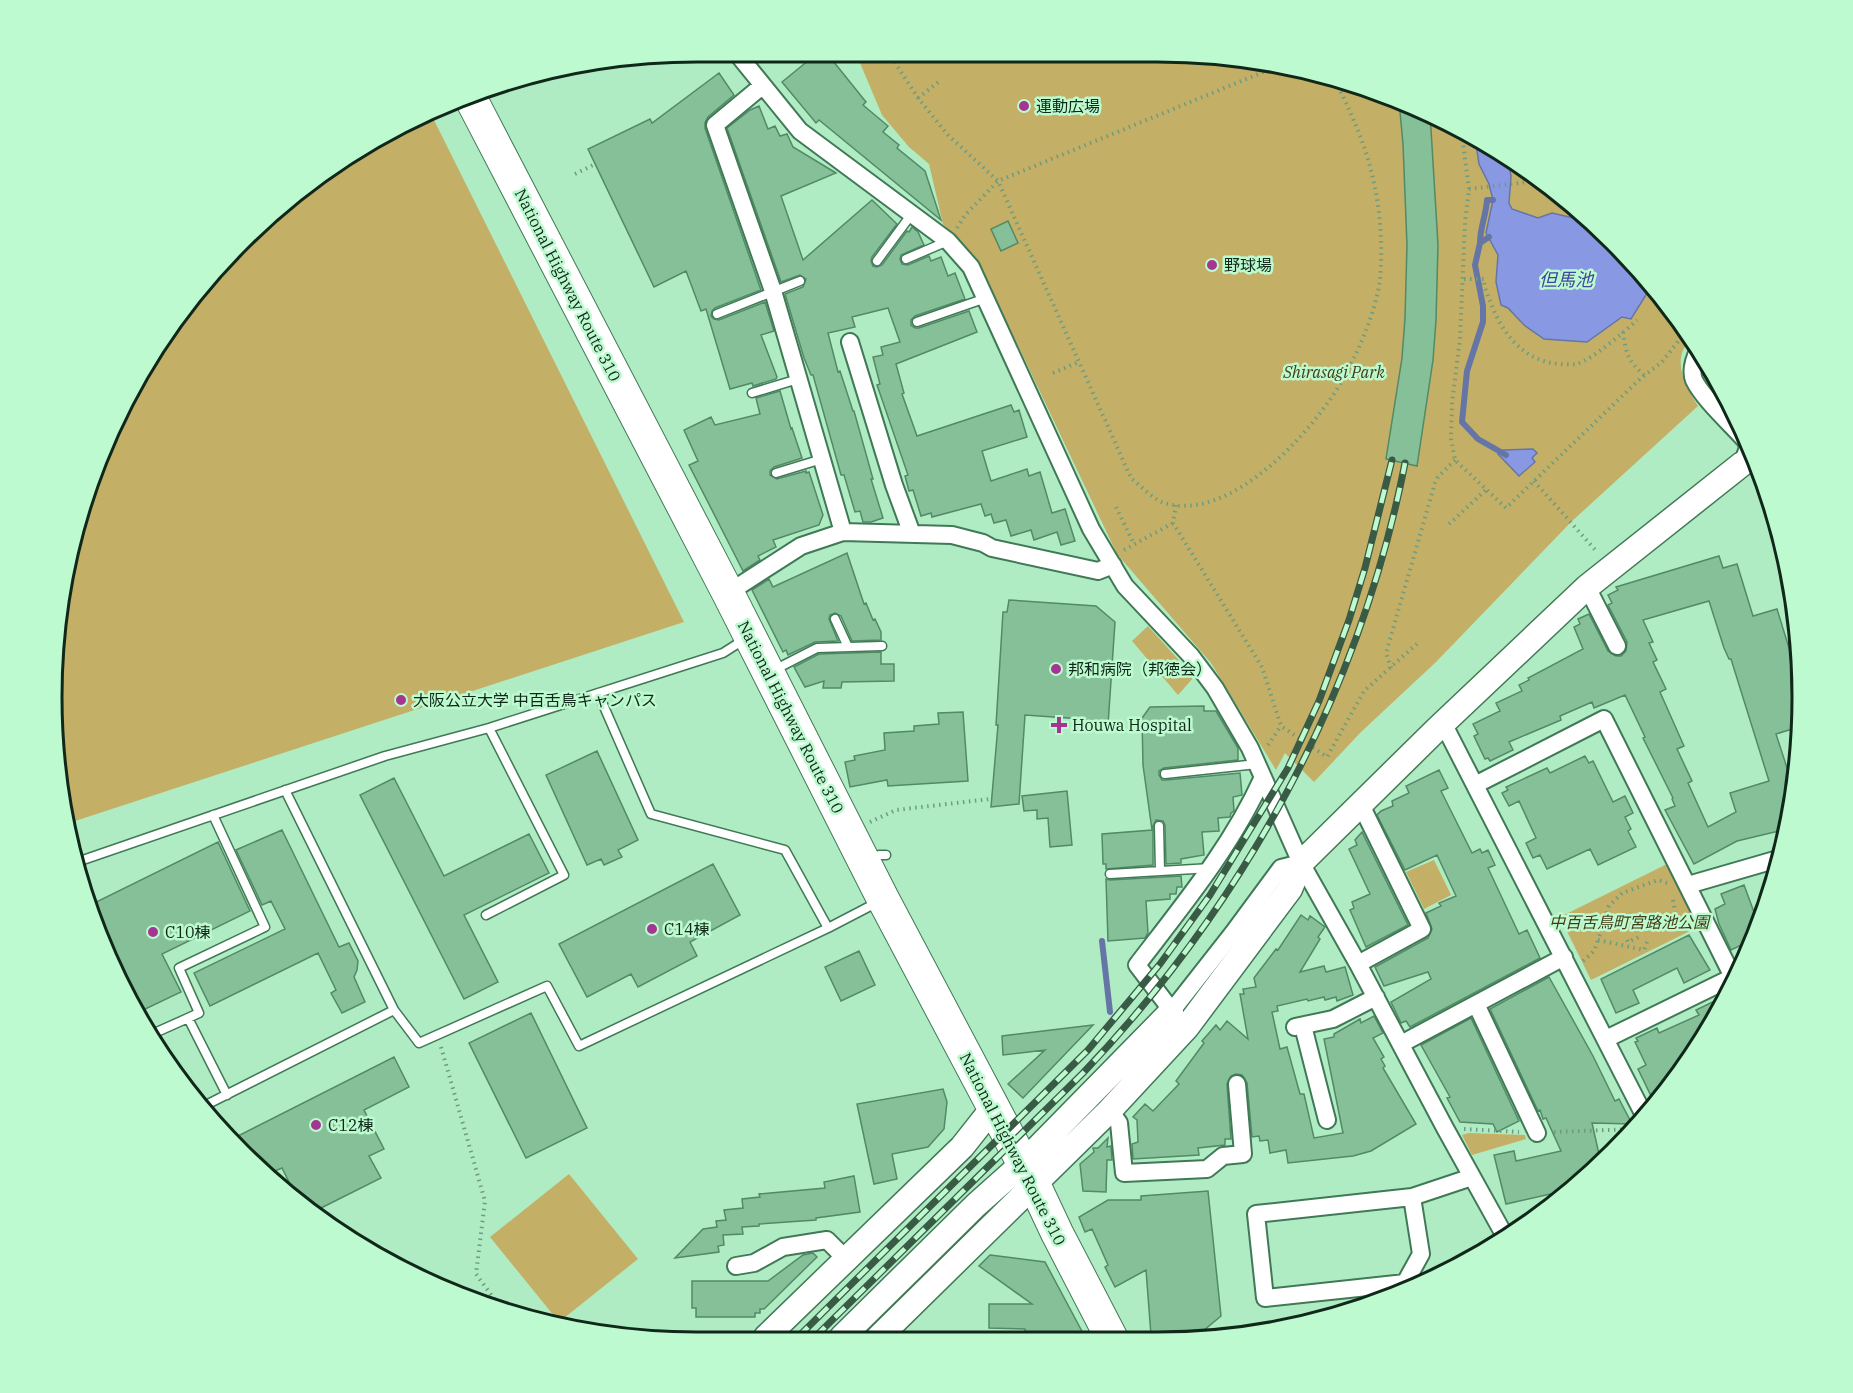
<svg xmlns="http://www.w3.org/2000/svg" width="1853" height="1393" viewBox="0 0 1853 1393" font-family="'IBM Plex Serif','Noto Sans JP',serif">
	<rect width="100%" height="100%" fill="#b0ecc3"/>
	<!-- green -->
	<path fill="#c3af66" d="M855,51L1198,52L1324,73L1442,117L1515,160L1613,240L1693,337C1669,358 1685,385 1698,406L1571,522L1436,662L1361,732L1314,782L1285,753L1276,770L1211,663L1117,554L977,259L943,224L929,164L909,147L882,115Z
		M431,114L684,622L69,823L52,738L63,570L118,411L160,338L240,240L373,138Z
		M1148,626L1194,677L1178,695L1132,641Z
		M1434,860L1451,895L1424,909L1406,872Z
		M1667,864L1698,927L1591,980L1560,917Z
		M1469,1133L1525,1135L1526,1139L1472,1155L1462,1135Z
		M569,1174L638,1259L559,1322L490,1237Z"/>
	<!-- water -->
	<path fill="#8998e2" stroke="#6576a6" stroke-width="1.5" d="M1475,137L1507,155L1511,176L1509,203L1512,209L1538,218L1552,213L1578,219L1586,218L1613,240L1651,287L1631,319L1622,317L1587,342L1544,339L1524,325L1508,308L1501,305L1496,282L1498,255L1486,233L1493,200L1489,184L1479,164Z
		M1533,449L1537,453L1532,458L1535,462L1519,476L1498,454L1503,450Z"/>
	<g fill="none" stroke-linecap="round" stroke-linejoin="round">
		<!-- stream -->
		<path stroke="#6576a6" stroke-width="6" d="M1489,237L1480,243L1475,265L1483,306V322L1467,371L1462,422L1478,439L1506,455
			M1480,243C1480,227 1486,216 1487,200H1493
			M1102,941L1110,1012"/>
	</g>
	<!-- building -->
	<path fill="#86c099" stroke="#518a65" stroke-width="1.5" fill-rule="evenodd" d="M820,51H825L866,102L863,105L888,126L883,132L899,145L897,148L925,171L941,220L819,120L816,123L782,82Z
		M719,73L734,95L708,117L705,123V128L761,290L715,308L712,311L711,316L714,319L719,320L765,302L774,331L761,335L777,377L776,379L753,386L752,383L730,389L706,309L701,311L686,271L654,287L588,149L650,119L652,123Z
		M1399,101L1430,113L1438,245L1436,320L1433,360L1417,466L1386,459L1402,358L1405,318L1407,245L1403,144Z
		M759,106L768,129L775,126L780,136L787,134L793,147L836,173L781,196L803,260L872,200L897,224L872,257L871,261L873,266L877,267L882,265L907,231L909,232L912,227L918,232L924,245L901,255L900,259L902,264L908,265L929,256L931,261L941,257L948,276L955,273L965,299L915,316L911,320V325L915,328H919L969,311L977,332L896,364L904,393L902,394L917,436L1011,405L1014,412L1019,410L1027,437L982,451L991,481L1027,469L1029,476L1040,472L1052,513L1065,509L1075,541L1061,545L1057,532L1034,540L1031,530L1011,536L1006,520L994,523L991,514L985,516L981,504L932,517L931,513L921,516L913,490L909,491L905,476L908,475L877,385L880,384L873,357L883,355L881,347L900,342L888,308L852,317L855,327L828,333L838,372L840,371L853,411H854L873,479H871L883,518L871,522H863L860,511L855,512L844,475H841L813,375H811L804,358L785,294L803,287L806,279L800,275L781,282L727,128L750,110Z
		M1008,221L1018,243L1001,251L991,229Z
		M780,391L791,429L792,428L802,458L774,467L770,471V475L777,479L806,471V473L809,472L823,515L819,525L773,540L776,547L758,556L760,560L743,571L689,465L698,461L684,430L711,417L715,425L760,414L756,398Z
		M847,553L864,604L866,603L873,620L875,619L881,632V640L852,641L841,616L835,613L830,615L829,619L838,641L815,642L788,655L786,650L783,652L752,590L769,579L773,587Z
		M1719,556L1723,568L1737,564L1753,616L1777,609L1801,687L1799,727L1776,734L1789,774L1794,773L1787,829L1737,841L1694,864L1665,810L1675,806L1672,799L1673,798L1643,738L1645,737L1625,695L1594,708L1592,702L1560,716L1561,720L1509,742L1513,750L1490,761L1488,758L1485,759L1474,736L1478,734L1473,724L1500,711L1496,703L1522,691L1519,685L1529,680L1528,678L1583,649L1574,627L1580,624L1578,619L1589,614L1608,651L1616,656H1621L1626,651L1627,642L1608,605L1612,603L1608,595L1618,590L1616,587ZM1709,601L1724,648L1729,659H1731L1769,781L1730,793L1736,812L1708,827L1688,783L1692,781L1677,749L1684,746L1660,692L1666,689L1653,662L1657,660L1649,643L1653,642L1643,620Z
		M1009,600L1096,606L1115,622L1108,725L1082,724V719L1025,715L1019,804L991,807L998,725H996L1003,612H1007Z
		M881,652V664H894V681L842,682L841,688H823L824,681L805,687L794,667L819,654Z
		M1204,706V711H1216L1238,748V760L1164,768L1159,771V775L1162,780H1166L1240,773L1242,795L1233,797L1234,811L1231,813L1230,817L1218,818L1219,831L1202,832L1204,855L1181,859V863L1166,864L1165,825L1163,821L1156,820L1153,826V865L1106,869V864H1103L1102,834L1152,830L1143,765L1142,718L1150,707Z
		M963,712L968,781L888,786L887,780L850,787L845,762L855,760L854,756L885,750L884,733L914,731V726L939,724L938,713Z
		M597,751L638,840L618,850L622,857L604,865L601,859L587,865L546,775Z
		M1585,756L1589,763L1593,761L1613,802L1625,796L1633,813L1625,817L1631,829L1628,831L1636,847L1598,865L1590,849L1547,869L1540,855L1533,858L1526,843L1536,838L1519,801L1509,806L1502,793L1508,790L1506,787L1547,768L1550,773Z
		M1439,770L1448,788L1441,791L1472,853L1480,849L1482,853L1488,850L1495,865L1488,868L1519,934L1527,930L1540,958L1410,1027L1406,1021L1401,1023L1391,1002L1431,979L1428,972L1384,986L1375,967L1428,938L1432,929L1426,913L1441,906L1439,903L1456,896L1437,855L1405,870L1377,815L1381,811L1393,806L1392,801L1409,793L1406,786Z
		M394,778L444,876L529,834L549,873L464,915L498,982L464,999L360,795Z
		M1067,791L1072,845L1050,847L1048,818L1037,819V810L1024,811L1022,796Z
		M282,830L339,947L349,943L358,961L357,970L354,977L365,1002L342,1013L331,993L336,990L318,953L210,1006L194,973L285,929L271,901L262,905L236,850Z
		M1362,832L1408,925L1366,947L1350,910L1354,908L1352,902L1370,894L1349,849L1357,845L1355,840Z
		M218,842L250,911L162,954L181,992L139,1012L86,907Z
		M713,864L740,915L690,942L697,956L638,987L631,974L587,997L559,944Z
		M1181,876L1182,887H1177L1176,894H1170V899L1146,901L1148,933L1145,938L1108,941L1106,879L1110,880Z
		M1744,885L1754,912L1764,908L1754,939L1731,950L1719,924L1715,909L1725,904L1721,894Z
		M1301,915L1308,920L1310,916L1325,927L1318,937L1320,939L1300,972L1324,966L1326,972L1345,967L1353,995L1337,1001L1336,997L1325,1000L1324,997L1308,1001L1307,999L1277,1006L1278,1011L1272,1012L1280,1049L1287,1047L1300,1094H1304L1314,1138L1343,1133L1324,1039L1334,1037V1034L1360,1019L1361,1023L1374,1016L1383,1033L1373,1038L1384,1057L1381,1059L1385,1066L1383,1068L1416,1124L1371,1151L1353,1156L1288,1163L1286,1150L1270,1153L1268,1140L1260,1141L1259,1136L1252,1137L1247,1083L1242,1075L1236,1074L1231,1076L1227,1084L1231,1139H1225V1145L1198,1148L1199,1155L1133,1159L1132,1144L1138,1142L1137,1120L1133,1117L1145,1104L1153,1111L1179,1084L1176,1081L1204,1043L1202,1041L1216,1025L1220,1030L1227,1021L1248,1039L1240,994H1244L1243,989L1256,987L1254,978L1276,949L1278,950Z
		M1689,935L1710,970L1684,983L1677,968L1633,990L1639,1003L1616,1013L1601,979Z
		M859,951L875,985L841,1001L825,967Z
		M1549,977L1593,1056L1615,1101L1619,1099L1632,1124L1592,1123L1601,1163L1568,1190L1506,1204L1494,1155L1514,1151L1516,1161L1561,1151L1546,1118L1543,1119L1540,1110L1538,1111L1490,1009Z
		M1725,996L1693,1055L1654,1102L1638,1069L1646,1065L1635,1042L1638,1041L1636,1038L1657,1028L1659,1033L1699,1015L1696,1010Z
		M531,1013L587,1128L526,1158L469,1043Z
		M1471,1018L1519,1121L1497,1132L1493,1124L1460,1122L1447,1098L1450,1097L1421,1045Z
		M1093,1025L1023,1098L1008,1084L1045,1050L1003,1055L1002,1036Z
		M394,1057L409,1087L364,1110L384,1149L369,1156L381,1178L315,1211L296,1196L282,1168L268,1174L240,1153L230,1140Z
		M943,1089L947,1102L944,1129L928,1147L892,1154L897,1179L874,1184L857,1104Z
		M1108,1138L1107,1147L1111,1146L1112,1160H1107L1106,1192L1083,1191L1080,1164L1094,1152L1093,1148H1098Z
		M854,1176L860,1212L816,1218V1220L759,1224V1226L742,1227L743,1234L723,1235L724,1245L718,1246L719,1252L675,1258L703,1229L717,1227L716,1221L726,1220L724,1210L743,1208L742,1199L760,1197L759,1194L825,1188L824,1182Z
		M1208,1191L1221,1316L1203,1331L1151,1335L1146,1270L1115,1287L1105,1267L1108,1265L1092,1229L1085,1232L1079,1217L1108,1200H1141V1196Z
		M813,1253L817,1257L764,1309H760V1313H755V1317H696V1308H692V1281H768L803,1255Z
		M990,1255L1045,1262L1085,1337H1026L1025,1329L989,1328V1304H1032L979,1266Z"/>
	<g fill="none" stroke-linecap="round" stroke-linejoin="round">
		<!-- lane casing -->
		<g stroke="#407955" stroke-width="11">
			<path id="lane" d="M906,259L948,241
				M877,261L911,215
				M717,314L800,281
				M917,322L986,298
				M752,393L798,379
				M776,473L822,459
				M835,619L848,647
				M774,670L817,648L882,646
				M598,693L651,814L785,850L828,928L878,902
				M1165,774L1257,764
				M285,790L394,1010L419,1043L547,986L579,1046L828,928
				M1159,826L1160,871
				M871,859L879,855H886
				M77,862L385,756L489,728L723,653L745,639
				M1110,874L1211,868
				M486,915L564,875L489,728
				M188,1018L199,1013L179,968L265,927L213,815
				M150,1035L188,1018L227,1095
				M202,1107L394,1010"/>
		</g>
		<!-- street casing -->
		<g stroke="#407955" stroke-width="20">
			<path id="street" d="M735,51L800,131L948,241L971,267L1091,529L1125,586L1191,656L1215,688L1250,748L1301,863L1358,964L1445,1128L1506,1238
				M850,342L894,485L912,534
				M1699,349C1694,359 1690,370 1694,380C1703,399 1732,425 1746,441L1748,448L1742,464
				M843,532L952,535L983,543L992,548L1098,571L1113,565
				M1587,587L1617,646
				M728,593L801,546L843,532L773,291L715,125L762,86
				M1443,723L1644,1115
				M1475,785L1604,719L1733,977L1606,1039
				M1688,885L1778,859
				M1358,964L1422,929L1361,805
				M1476,1004L1537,1133
				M1171,1012L1233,933L1281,868L1301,863
				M1179,1020L1137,965C1183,905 1232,846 1263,777
				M1303,1026L1327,1120
				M1295,1027L1333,1019L1376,997
				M1401,1044L1564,957
				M1110,1110L1119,1123L1124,1173L1207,1169L1223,1156L1243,1154L1237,1084
				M1412,1197L1421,1254L1405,1283L1265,1298L1256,1214L1412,1197L1472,1177
				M736,1266L754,1263L783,1247L827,1240L846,1259"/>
		</g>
		<!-- secondary casing -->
		<g stroke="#407955" stroke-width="27">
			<path id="secondary" d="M766,1337L962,1147L992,1109
				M842,1337L976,1205L1022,1164L1171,1012
				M879,1337L1110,1110L1187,1027L1290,889L1301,863L1437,729L1587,587L1742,464"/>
		</g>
		<!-- highway casing -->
		<g stroke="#407955" stroke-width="34">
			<path id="highway" d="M470,97L728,593L883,899L1034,1184L1057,1233L1111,1337"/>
		</g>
		<!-- path -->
		<path stroke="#6f9c7e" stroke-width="4" stroke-dasharray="1.5 4.5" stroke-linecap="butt" d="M888,52L918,98L948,135L998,181L1131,478C1141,486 1153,499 1164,503C1231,523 1312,432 1342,381C1357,355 1377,309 1380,279C1384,234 1378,186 1363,144C1355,121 1344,99 1334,77
			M918,98L941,80
			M1461,128L1469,189L1465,223L1460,339L1452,403L1451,439L1455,460L1506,508L1641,378L1662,362L1687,330
			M575,174L595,164
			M1528,182H1543
			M1469,189L1528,182L1524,167
			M957,228L966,214L998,181L1278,66
			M1464,279H1484C1484,287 1487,294 1490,301C1502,333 1522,360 1558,364C1564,364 1571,365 1577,364C1593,359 1624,332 1637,320
			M1623,332C1626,354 1628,361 1644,375
			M1053,373L1079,362
			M1534,481L1597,552
			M1176,505L1173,523L1262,667L1281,726L1327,757L1364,691L1419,642
			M1116,507L1134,544
			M1449,524L1487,489
			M1124,550L1173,523
			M1391,668L1386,653L1435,483L1438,477L1455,460
			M1268,745L1281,726
			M870,822L896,810L990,799
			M1673,900L1677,923
			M1627,940L1628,942L1639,937
			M1647,942L1644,950L1598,940L1609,906L1622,893L1658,880L1667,883
			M1583,961L1594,951L1598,940
			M441,1047L485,1201L476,1274L503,1311
			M1464,1129L1519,1132
			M1554,1132L1633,1129"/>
		<!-- lane -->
		<use href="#lane" stroke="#fff" stroke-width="8"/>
		<!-- street -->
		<use href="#street" stroke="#fff" stroke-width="16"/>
		<!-- secondary -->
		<use href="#secondary" stroke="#fff" stroke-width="24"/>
		<!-- highway -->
		<use href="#highway" stroke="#fff" stroke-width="32"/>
		<!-- rail casing -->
		<g stroke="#395a45" stroke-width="7">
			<path id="rail" d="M798,1337L1088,1050L1160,964L1210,895L1288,768L1319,701L1349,620L1365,568L1392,460
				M815,1337L1083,1073C1244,904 1360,693 1405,463"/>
		</g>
		<!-- rail -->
		<use href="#rail" stroke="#bdfad0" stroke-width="4.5" stroke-dasharray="14" stroke-linecap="butt"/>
	</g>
	<!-- markers -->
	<g fill="#a43593" stroke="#bdfad0" stroke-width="2">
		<circle cx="1024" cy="106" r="6"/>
		<circle cx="1212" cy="265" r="6"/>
		<circle cx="1056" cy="669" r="6"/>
		<circle cx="401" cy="700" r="6"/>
		<path d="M1056 716h6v6h6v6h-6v6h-6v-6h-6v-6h6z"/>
		<circle cx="652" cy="929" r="6"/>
		<circle cx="153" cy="932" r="6"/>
		<circle cx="316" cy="1125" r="6"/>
	</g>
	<g text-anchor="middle" stroke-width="5" stroke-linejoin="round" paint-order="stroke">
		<!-- poi labels -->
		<g font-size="16" fill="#102819" stroke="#bdfad0" text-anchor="start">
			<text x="1036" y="112">運動広場</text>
			<text x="1224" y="271">野球場</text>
			<text x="1068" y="675">邦和病院（邦徳会）</text>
			<text x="413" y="706">大阪公立大学 中百舌鳥キャンパス</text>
			<text x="1072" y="731">Houwa Hospital</text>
			<text x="664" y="935">C14棟</text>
			<text x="165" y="938">C10棟</text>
			<text x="328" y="1131">C12棟</text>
		</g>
		<!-- street labels -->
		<g font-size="16" fill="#102819" stroke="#bdfad0">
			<text transform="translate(568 285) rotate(63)" y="6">National Highway Route 310</text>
			<text transform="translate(791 717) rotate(63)" y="6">National Highway Route 310</text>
			<text transform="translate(1013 1149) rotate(63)" y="6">National Highway Route 310</text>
		</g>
		<!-- park labels -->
		<g font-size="16" font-style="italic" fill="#453b15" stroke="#bdfad0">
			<text x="1334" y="378">Shirasagi Park</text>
			<text x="1629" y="928">中百舌鳥町宮路池公園</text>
		</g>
		<!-- water labels -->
		<g font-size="18" font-style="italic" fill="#3e479e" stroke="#bdfad0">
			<text x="1566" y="286">但馬池</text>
		</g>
	</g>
	<!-- crop -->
	<path d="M0 0H1853V1393H0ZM697 62H1157A635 635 0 0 1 1792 697V697A635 635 0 0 1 1157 1332H697A635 635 0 0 1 62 697V697A635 635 0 0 1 697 62Z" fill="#bdfad0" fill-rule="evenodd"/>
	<path fill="none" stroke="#102819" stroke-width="3" d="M697 62H1157A635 635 0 0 1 1792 697V697A635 635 0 0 1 1157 1332H697A635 635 0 0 1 62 697V697A635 635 0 0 1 697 62Z"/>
</svg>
